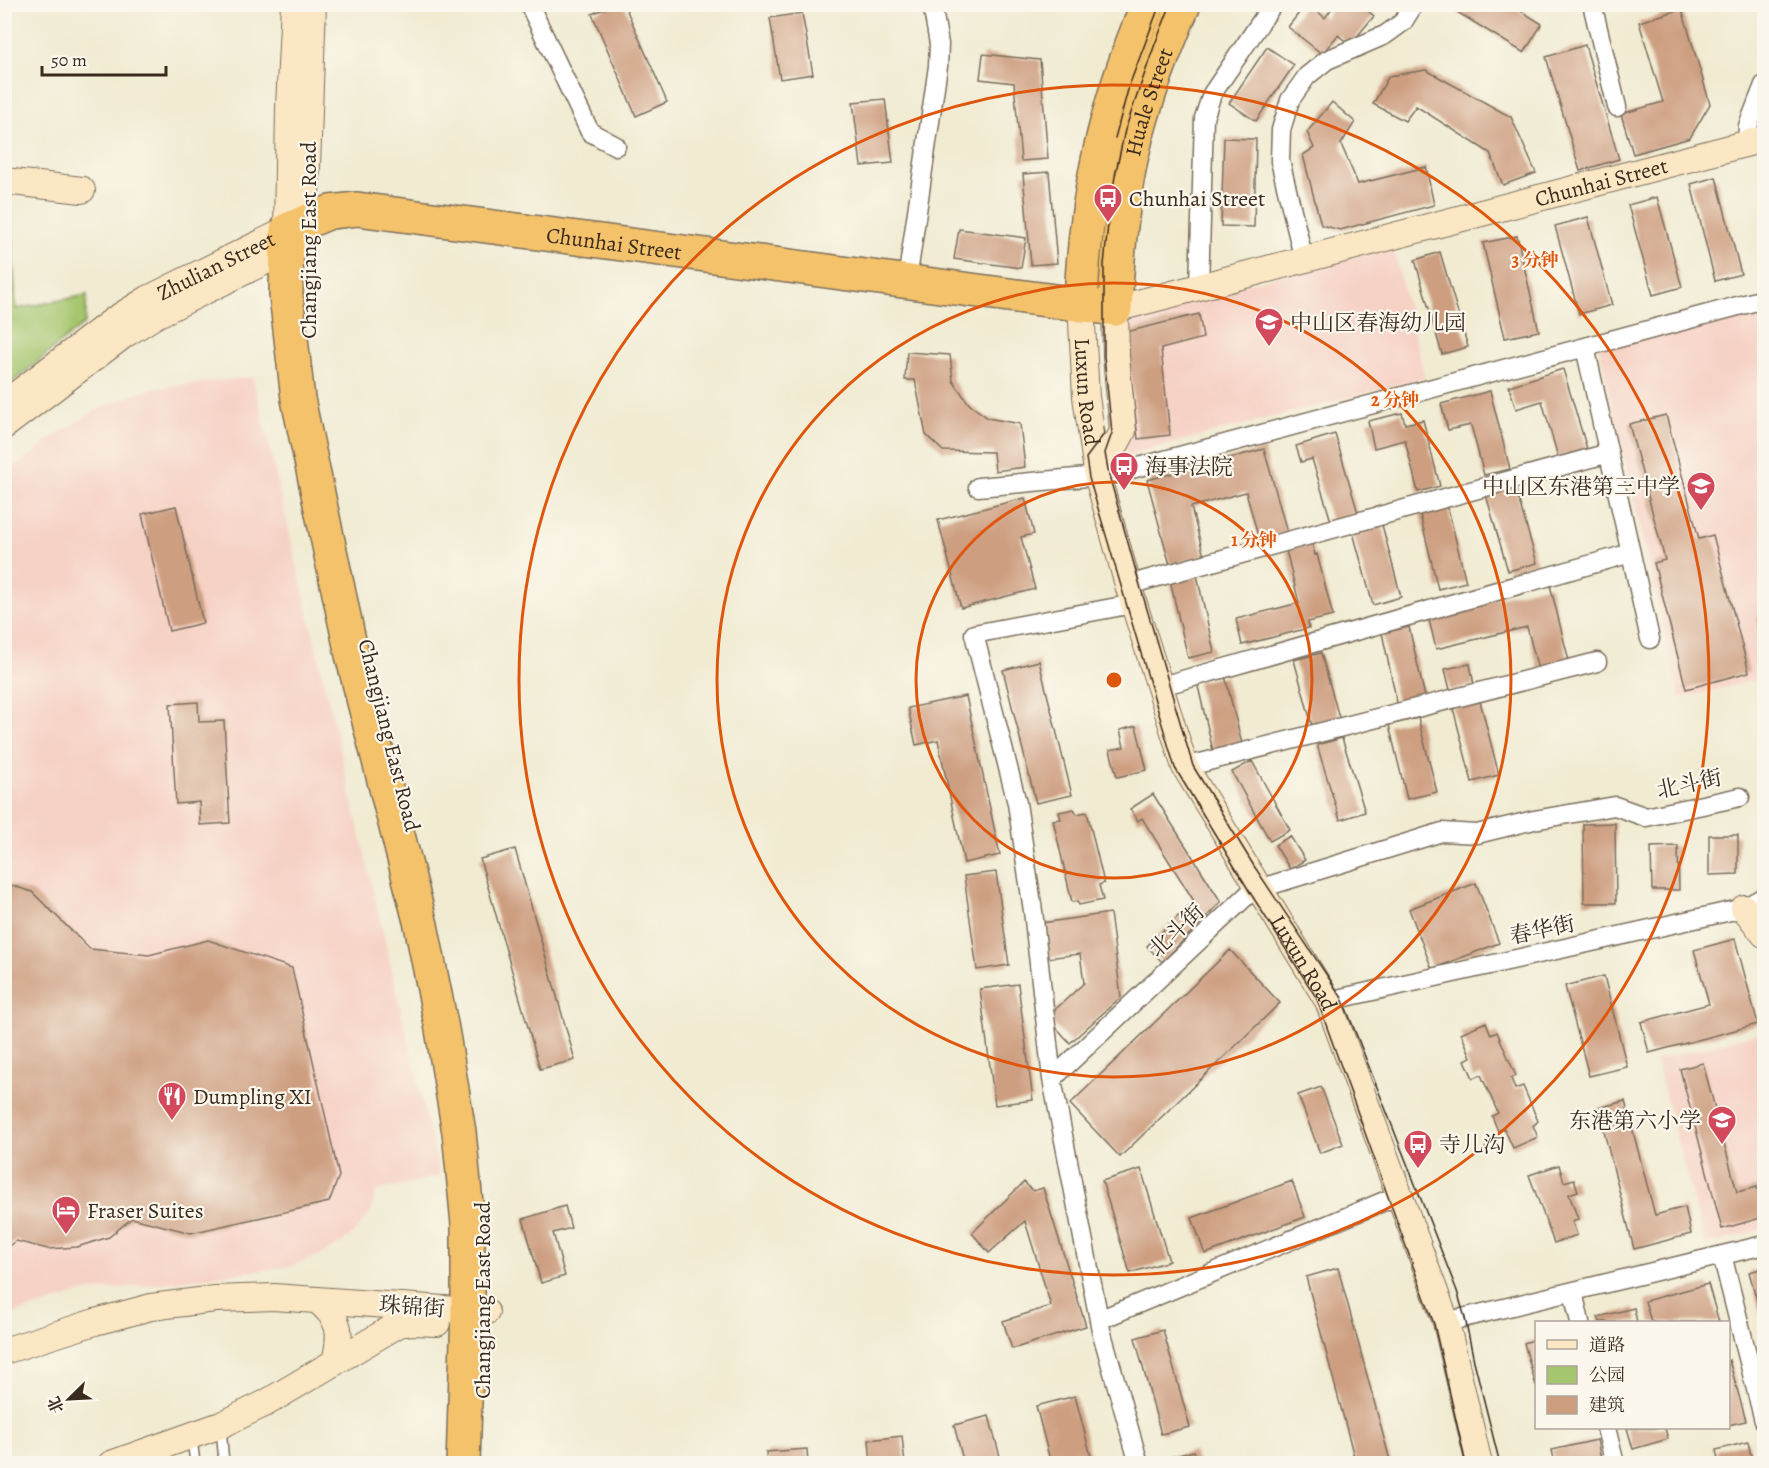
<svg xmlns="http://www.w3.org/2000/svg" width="1769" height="1468" viewBox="0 0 1769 1468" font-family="Alegreya,'Noto Serif SC',serif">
	<rect width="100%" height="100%" fill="#fbf7ec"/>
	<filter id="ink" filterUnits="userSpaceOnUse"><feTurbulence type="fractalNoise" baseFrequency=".0167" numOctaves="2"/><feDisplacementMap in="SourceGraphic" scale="12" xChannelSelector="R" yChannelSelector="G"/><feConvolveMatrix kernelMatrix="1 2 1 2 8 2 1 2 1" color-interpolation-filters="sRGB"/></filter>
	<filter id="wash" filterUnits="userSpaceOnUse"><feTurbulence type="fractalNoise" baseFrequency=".008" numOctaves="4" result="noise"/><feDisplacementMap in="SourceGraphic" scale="24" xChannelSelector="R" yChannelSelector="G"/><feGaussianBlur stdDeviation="1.35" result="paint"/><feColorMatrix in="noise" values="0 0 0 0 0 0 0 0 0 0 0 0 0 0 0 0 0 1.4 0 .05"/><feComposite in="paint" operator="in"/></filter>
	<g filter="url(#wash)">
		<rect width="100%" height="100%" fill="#f1ebd2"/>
		<!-- built -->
		<path fill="#f6d2c5" d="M1393,247L1425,378L1126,455L1118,316Z
			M1764,306V678L1680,698L1598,344Z
			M253,377L440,1176L376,1191L371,1212L355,1231L341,1243L322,1254L292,1266L162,1283L84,1292L5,1317V475L47,441L100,408L149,389Z
			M1764,1032V1229L1705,1245L1656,1060Z"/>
		<!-- green -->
		<path fill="#a5c66e" stroke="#707846" stroke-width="1.5" d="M5,206H10L16,309L87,295L85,323L5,388Z"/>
		<g id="blocks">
			<!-- building -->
			<path fill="#cd9e80" d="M615,4H624L667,102L636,116L592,14Z
				M1306,4H1309L1325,18L1335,4H1360L1374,16L1350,45L1338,35L1322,54L1288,27Z
				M1444,4H1510L1542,24L1524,53Z
				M1682,9L1710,104L1690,138L1633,154L1621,114L1663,102L1639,22Z
				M802,13L813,74L780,79L770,18Z
				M1585,45L1619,159L1580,171L1546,57Z
				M1267,47L1294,65L1256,121L1229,103Z
				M983,54L1040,60L1048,159L1021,161L1014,83L980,79Z
				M1426,70L1511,117L1536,173L1503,185L1490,153L1416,106L1405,121L1373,104L1389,76Z
				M885,99L893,163L861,166L853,102Z
				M1332,102L1355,122L1341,144L1358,184L1426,167L1434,205L1340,230L1321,225L1303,155L1314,148L1307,132Z
				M1224,138L1256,139L1254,227L1221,226Z
				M1049,172L1057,263L1031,265L1023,174Z
				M1716,177L1741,274L1715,281L1691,184Z
				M1657,197L1682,287L1653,295L1628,205Z
				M1588,217L1612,305L1579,314L1555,226Z
				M959,229L1026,238L1021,268L954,259Z
				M1517,236L1539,331L1505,338L1483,243Z
				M1440,252L1468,347L1442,354L1415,260Z
				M1199,314L1203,338L1161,349L1170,435L1138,439L1126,332Z
				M907,352L950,355L953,381L969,404L988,418L1020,424L1025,467L995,471L993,452L943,451L926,435L915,380H905Z
				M1563,369L1587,449L1558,457L1542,401L1516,409L1509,386Z
				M1490,391L1510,469L1484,475L1471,425L1448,430L1441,404Z
				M1402,413L1405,424L1423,420L1440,486L1418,492L1405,440L1374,448L1368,421Z
				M1666,415L1699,539L1713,535L1749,672L1686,689L1654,563L1665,560L1629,424Z
				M1335,434L1358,513L1331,521L1312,459L1301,462L1296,446Z
				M1264,449L1287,532L1259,540L1246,492L1191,507L1204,556L1170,565L1147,480Z
				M1515,487L1537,563L1508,571L1486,495Z
				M1025,498L1034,534L1021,537L1035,589L961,608L938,520Z
				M1447,504L1466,582L1438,589L1419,510Z
				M176,506L203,623L169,631L142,514Z
				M1381,521L1401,597L1373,605L1352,529Z
				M1312,543L1315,555L1317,554L1333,616L1308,622L1309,628L1242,645L1236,619L1299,603L1286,550Z
				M1197,575L1214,652L1188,658L1170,581Z
				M1550,585L1569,661L1538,669L1527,627L1436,649L1428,615Z
				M1764,616V643L1757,617Z
				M1409,627L1426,701L1398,707L1382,633Z
				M1321,653L1340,721L1313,729L1294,660Z
				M1039,661L1072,795L1036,803L1003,670Z
				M1470,664L1474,685L1450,690L1445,669Z
				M1225,676L1244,752L1215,759L1197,682Z
				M966,696L1000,855L964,863L938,740L916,745L908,708Z
				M1480,701L1499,775L1472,782L1453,708Z
				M198,702L199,722L224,721L230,823L200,825L199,802L176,804L170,704Z
				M1418,718L1437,792L1407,799L1389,725Z
				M1136,726L1147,770L1117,777L1110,750L1124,747L1120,730Z
				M1342,738L1365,812L1340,820L1317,745Z
				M1252,761L1290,830L1270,841L1232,772Z
				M1153,794L1221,902L1162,962L1147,946L1194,901L1142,818L1138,821L1130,809Z
				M1074,809L1077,814L1087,812L1104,883L1099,885L1103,900L1079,905L1077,901L1072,902L1053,820L1061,819L1059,812Z
				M1615,823L1616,903H1584L1583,824Z
				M1709,835H1738V874L1709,875Z
				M1290,836L1305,860L1290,869L1275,845Z
				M1678,846L1679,890H1652L1651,847Z
				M515,849L575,1060L540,1069L480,859Z
				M996,872L1009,965L977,970L964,876Z
				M4,883L32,892L90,949L149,955L208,940L292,968L339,1176L329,1202L191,1233L132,1218L109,1237L77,1247L48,1249L16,1241L4,1249Z
				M1476,883L1499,943L1432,969L1409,909Z
				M1110,913L1121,997L1070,1043L1047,1017L1084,983L1080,954L1047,958L1042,923Z
				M1735,939L1758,1024L1649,1053L1641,1022L1709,1004L1694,950Z
				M1230,950L1280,1003L1120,1157L1070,1104Z
				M1604,976L1627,1067L1589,1076L1565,986Z
				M1018,984L1033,1100L995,1105L980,989Z
				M1486,1022L1491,1035L1497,1032L1516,1076L1511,1078L1515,1089L1523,1086L1538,1121L1533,1126L1538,1137L1513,1148L1504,1128L1498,1131L1492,1116L1498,1113L1481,1075L1473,1078L1465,1060L1471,1057L1461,1033Z
				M1703,1063L1737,1192L1757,1187L1764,1217L1722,1229L1680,1069Z
				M1321,1087L1343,1144L1320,1153L1298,1095Z
				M1625,1101L1655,1215L1685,1207L1691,1234L1634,1249L1598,1108Z
				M1559,1165L1564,1182L1574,1179L1578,1191L1569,1194L1578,1219L1572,1221L1577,1235L1554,1243L1529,1175Z
				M1141,1169L1169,1261L1130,1273L1102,1181Z
				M1292,1181L1305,1217L1205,1254L1192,1218Z
				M1024,1182L1033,1191L1043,1188L1086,1326L1012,1349L1003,1321L1051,1306L1025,1221L989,1253L972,1233Z
				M565,1206L571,1228L553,1233L565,1276L541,1283L523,1219Z
				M1338,1268L1391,1464H1356L1306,1277Z
				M1764,1268V1326L1749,1272Z
				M1708,1284L1719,1322H1651L1645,1301Z
				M1634,1308L1637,1322H1600L1598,1317Z
				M1163,1330L1190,1427L1161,1434L1135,1338Z
				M1536,1339V1386L1524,1343Z
				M1729,1360L1746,1421L1728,1425V1361Z
				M1075,1396L1093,1464H1051L1036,1406Z
				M989,1416L1002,1464H964L954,1425Z
				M1627,1428H1665L1668,1439L1633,1449Z
				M902,1436L905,1464H871L869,1440Z
				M1597,1440L1602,1464H1555L1552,1450Z
				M1748,1442L1753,1464H1719L1716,1450Z
				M807,1449L808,1464H767L766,1452Z
				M1194,1451L1198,1464H1168L1167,1458Z"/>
		</g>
	</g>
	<g filter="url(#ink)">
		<use href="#blocks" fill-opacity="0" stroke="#7b6e5d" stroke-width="1.5"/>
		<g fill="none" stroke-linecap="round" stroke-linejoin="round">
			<!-- lane casing -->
			<g stroke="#7b6e5d" stroke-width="12">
				<path id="lane" d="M221,1427L224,1464
					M192,1437L195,1464"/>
			</g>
			<!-- street casing -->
			<g stroke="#7b6e5d" stroke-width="21">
				<path id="street" d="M529,4L590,132L616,146
					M1592,4L1617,107
					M1747,144L1748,126L1764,85
					M1304,260L1280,161L1281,130L1290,100L1307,76L1327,60L1385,35L1403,22L1414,4
					M907,281L938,66L939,44L932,4
					M1199,287L1204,118L1212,94L1273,4
					M1585,347L1650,639
					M978,487L1109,475L1764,299
					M1128,585L1609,453
					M1133,604L974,634L1017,803L1033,911L1052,1079L1101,1330L1139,1464
					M1158,687L1631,553
					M1185,767L1597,662
					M1328,1001L1744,908L1764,897
					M1052,1079L1257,886H1268L1442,832L1477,834L1534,820L1615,806L1646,817L1740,797
					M1722,1255L1764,1421
					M1573,1292L1580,1322
					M1099,1320L1399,1195
					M1446,1322L1764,1245
					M1606,1428L1615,1464"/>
			</g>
			<!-- secondary casing -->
			<g stroke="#7b6e5d" stroke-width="28">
				<g id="secondary">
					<path d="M4,181L82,190"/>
					<path id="s1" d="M1081,305L1086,397L1098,478L1128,585L1185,767L1328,1001L1446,1322L1479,1464"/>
					<path id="s2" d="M4,404L114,320L148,299L287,230L289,107L294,4"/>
					<path d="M4,426L124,335L156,315L286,251L296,240L305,221L313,4"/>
					<path id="s3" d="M1098,478L1123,431L1116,357L1115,309L1764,139"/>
					<path d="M1744,908L1764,934"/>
					<path d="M317,1300C341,1320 342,1332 335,1362"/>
					<path d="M4,1351L95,1322L151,1307L215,1299L274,1297L486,1312"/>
					<path d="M111,1464L221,1425L266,1403L399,1324L413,1322L437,1323"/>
				</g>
			</g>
			<!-- highway casing -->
			<g stroke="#7b6e5d" stroke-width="36">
				<g id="highway">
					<path d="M1081,305C1084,197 1106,103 1148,4"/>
					<path id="s4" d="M463,1464L468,1310V1224L459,1132L442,1029L421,925L352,655L298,399L286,295L287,230L330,212L357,209L1115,309C1117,266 1120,223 1127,180C1137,120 1160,61 1184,4"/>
				</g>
			</g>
			<!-- lane -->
			<use href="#lane" stroke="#fff" stroke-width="9"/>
			<!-- street -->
			<use href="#street" stroke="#fff" stroke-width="18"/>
			<!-- secondary -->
			<use href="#secondary" stroke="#fbe7c3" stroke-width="26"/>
			<!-- highway -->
			<use href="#highway" stroke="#f4c26a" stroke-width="33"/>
			<!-- tram -->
			<path stroke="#3b2a1e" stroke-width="1.5" d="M1171,4L1155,44L1125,130L1115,176L1108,224L1104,265V356L1112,433L1105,453L1109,475L1139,582L1193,766L1254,866L1342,998L1457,1291L1465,1318L1474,1361L1500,1464
				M1115,138L1129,86L1160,4
				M1103,427L1104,434L1086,458L1089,478L1175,768L1251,894L1316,997L1434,1324L1466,1464"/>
		</g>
	</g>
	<!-- distance rings -->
	<g fill="none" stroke="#df570d" stroke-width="3">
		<circle cx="1114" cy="680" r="198"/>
		<circle cx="1114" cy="680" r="397"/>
		<circle cx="1114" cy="680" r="595"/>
	</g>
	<!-- icons -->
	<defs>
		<g id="bus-pin" transform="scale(1.5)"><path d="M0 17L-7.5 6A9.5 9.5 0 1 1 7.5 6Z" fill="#d1495b" stroke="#fbf7ec"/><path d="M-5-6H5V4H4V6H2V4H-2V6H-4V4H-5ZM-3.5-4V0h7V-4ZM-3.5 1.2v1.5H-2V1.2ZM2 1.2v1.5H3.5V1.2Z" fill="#fff"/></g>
		<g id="school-pin" transform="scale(1.5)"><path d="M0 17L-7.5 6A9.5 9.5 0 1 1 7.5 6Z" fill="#d1495b" stroke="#fbf7ec"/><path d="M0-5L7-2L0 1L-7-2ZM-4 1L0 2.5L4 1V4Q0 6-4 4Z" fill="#fff"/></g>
		<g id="restaurant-pin" transform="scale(1.5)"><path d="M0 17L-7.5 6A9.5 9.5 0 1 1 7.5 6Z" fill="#d1495b" stroke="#fbf7ec"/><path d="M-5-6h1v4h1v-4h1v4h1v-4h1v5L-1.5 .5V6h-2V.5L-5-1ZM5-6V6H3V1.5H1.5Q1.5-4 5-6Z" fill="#fff"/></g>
		<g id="hotel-pin" transform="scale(1.5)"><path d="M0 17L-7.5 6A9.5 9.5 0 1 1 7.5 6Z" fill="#d1495b" stroke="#fbf7ec"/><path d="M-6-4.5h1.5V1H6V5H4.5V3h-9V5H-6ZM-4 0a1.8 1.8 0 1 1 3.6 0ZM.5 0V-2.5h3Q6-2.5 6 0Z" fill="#fff"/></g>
	</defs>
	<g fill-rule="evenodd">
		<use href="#bus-pin" x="1108" y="198"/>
		<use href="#school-pin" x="1269" y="322"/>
		<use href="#bus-pin" x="1124" y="466"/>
		<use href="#school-pin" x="1701" y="486"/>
		<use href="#restaurant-pin" x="172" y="1096"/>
		<use href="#school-pin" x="1722" y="1120"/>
		<use href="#bus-pin" x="1418" y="1144"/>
		<use href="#hotel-pin" x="66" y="1210"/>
	</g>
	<g text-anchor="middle" stroke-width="4.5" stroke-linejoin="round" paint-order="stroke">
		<!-- street labels -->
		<g font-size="22" fill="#3b2a1e" stroke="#fbf7ec">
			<text dy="8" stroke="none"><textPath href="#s4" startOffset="2302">Huale Street</textPath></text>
			<text dy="8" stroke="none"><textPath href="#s3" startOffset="678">Chunhai Street</textPath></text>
			<text transform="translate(308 240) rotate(-90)" y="8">Changjiang East Road</text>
			<text dy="8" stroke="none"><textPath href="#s4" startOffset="1586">Chunhai Street</textPath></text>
			<text dy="8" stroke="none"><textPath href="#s2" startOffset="254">Zhulian Street</textPath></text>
			<text dy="8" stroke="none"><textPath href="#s1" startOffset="87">Luxun Road</textPath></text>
			<text transform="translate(390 735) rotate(76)" y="8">Changjiang East Road</text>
			<text transform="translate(1689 783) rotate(-12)" y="8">北斗街</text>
			<text transform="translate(1542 929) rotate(-12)" y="8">春华街</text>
			<text transform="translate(1176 930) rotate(-43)" y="8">北斗街</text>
			<text dy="8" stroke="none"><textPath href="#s1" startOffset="705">Luxun Road</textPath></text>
			<text transform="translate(482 1300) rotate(-90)" y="8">Changjiang East Road</text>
			<text transform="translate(412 1306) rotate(4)" y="8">珠锦街</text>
		</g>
		<!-- poi labels -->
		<g font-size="22" fill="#3b2a1e" stroke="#fbf7ec" text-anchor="start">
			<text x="1129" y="206">Chunhai Street</text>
			<text x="1290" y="330">中山区春海幼儿园</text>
			<text x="1145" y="474">海事法院</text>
			<text x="1680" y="494" text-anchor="end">中山区东港第三中学</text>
			<text x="193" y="1104">Dumpling XI</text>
			<text x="1701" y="1128" text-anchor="end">东港第六小学</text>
			<text x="1439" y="1152">寺儿沟</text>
			<text x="87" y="1218">Fraser Suites</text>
		</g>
	</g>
	<circle cx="1114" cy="680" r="9" fill="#df570d" stroke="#fbf7ec" stroke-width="3"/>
	<g font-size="18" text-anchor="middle" font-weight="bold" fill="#df570d" stroke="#fbf7ec" stroke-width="4.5" stroke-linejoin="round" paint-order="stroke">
		<text x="1535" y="266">3 分钟</text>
		<text x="1395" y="406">2 分钟</text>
		<text x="1254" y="546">1 分钟</text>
	</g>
	<!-- margin -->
	<rect width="1769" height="1468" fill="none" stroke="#fbf7ec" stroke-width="24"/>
	<!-- legend -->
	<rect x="1535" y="1321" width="195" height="108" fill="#fbf7ec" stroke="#aea59a" stroke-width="1.5"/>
	<rect x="1547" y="1340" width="30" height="9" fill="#fbe7c3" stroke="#aea59a" stroke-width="1.5"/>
	<text x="1589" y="1351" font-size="18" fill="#3b2a1e">道路</text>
	<rect x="1547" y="1366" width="30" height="18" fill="#a5c66e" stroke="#aea59a" stroke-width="1.5"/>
	<text x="1589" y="1381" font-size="18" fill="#3b2a1e">公园</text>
	<rect x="1547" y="1396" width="30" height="18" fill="#cd9e80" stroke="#aea59a" stroke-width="1.5"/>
	<text x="1589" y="1411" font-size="18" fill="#3b2a1e">建筑</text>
	<!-- north arrow -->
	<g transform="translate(69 1399) rotate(246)" stroke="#fbf7ec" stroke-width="4.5" paint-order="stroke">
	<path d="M0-4.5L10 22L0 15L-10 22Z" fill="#3b2a1e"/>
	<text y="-9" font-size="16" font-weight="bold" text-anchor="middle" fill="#3b2a1e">北</text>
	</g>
	<!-- scale -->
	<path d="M42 66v9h124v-9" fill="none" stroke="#3b2a1e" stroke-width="3"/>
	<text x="51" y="66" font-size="18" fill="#3b2a1e" stroke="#fbf7ec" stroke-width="4.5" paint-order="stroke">50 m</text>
</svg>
